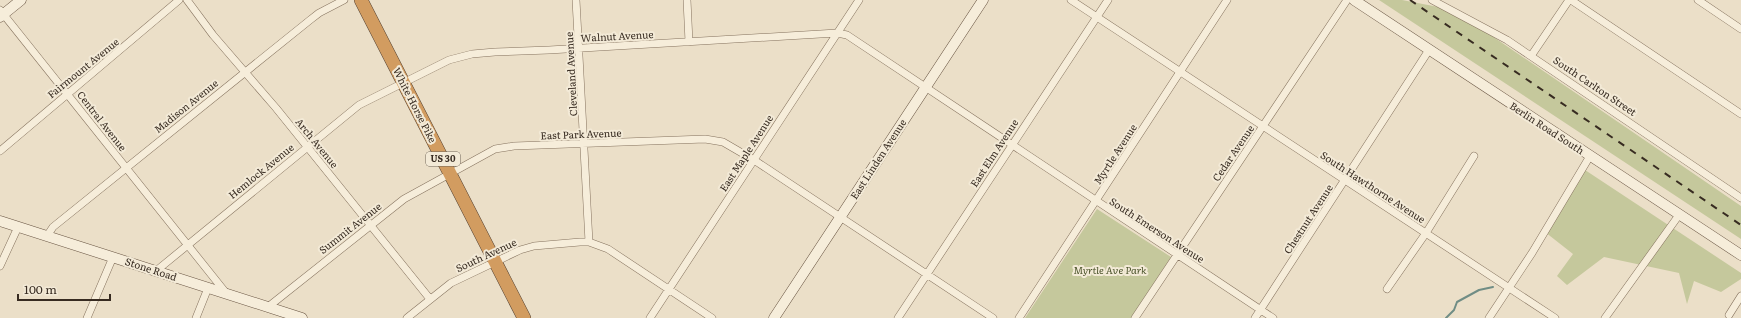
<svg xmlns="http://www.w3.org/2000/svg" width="1741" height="318" viewBox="0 0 1741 318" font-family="Literata,serif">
	<rect width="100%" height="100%" fill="#ebdfc8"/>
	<!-- green -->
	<path fill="#c5c89c" d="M1379,0H1402L1454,10L1741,206V239Z
		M1585,170L1741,273V279L1721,292L1694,281L1687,304L1679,273L1604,257L1567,285L1557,276L1573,254L1545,232Z
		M1097,209L1171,257L1131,318H1025Z"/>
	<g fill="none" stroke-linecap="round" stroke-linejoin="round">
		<!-- stream -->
		<path stroke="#708d85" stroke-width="2" d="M1446,318L1454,310L1457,302L1479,290L1493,287"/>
		<!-- street casing -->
		<g stroke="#85725e" stroke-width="8">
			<path id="street" d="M187,0L213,35L276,108L430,299
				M576,0L589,242
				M687,0L689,42
				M1071,0L1555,318
				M1432,0L1507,40L1741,198
				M1571,0L1741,114
				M1698,0L1741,29
				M0,10L226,293
				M1531,56L1569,0
				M0,151L179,0
				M47,236L53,227L310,20L319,13L344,0
				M0,266L18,227
				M156,271L359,105L449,60L472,54L495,52L549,50L837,33L847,35L1273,318
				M1387,289L1426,233L1474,156
				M268,307L404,199L495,149L514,146L705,139L723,142L754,160L993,318
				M1729,315L1741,296
				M87,318L113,257
				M196,318L208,288
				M407,318L451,283L520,250L534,246L580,242H589L608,249L712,318
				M650,318L859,0
				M898,318L1108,0
				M1019,318L1227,0
				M1135,318L1347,0
				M1255,318L1429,50
				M1489,318L1532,253L1590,156
				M1605,318L1679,215"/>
		</g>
		<!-- secondary casing -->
		<g stroke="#675341" stroke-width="11">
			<path id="secondary" d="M1354,0L1741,255
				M0,17L21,0
				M0,221L302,318
				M774,318L983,0"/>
		</g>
		<!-- highway casing -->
		<g stroke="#544132" stroke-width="14">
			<path id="highway" d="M361,0L524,318"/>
		</g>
		<!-- street -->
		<use href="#street" stroke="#f6edda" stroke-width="7"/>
		<!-- secondary -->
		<use href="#secondary" stroke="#f6edda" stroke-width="10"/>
		<!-- highway -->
		<use href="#highway" stroke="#d29c60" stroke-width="13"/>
		<!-- rail -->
		<path stroke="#372b21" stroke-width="2" stroke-dasharray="7 7" stroke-linecap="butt" d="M1410,0L1741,225"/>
	</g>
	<g text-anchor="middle" stroke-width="4" stroke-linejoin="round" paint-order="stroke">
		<!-- shield labels -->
		<rect fill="#f3ead7" stroke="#6f6458" stroke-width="1" x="426" y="152" width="34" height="14" rx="3"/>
		<g font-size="9" font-weight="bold" fill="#372b21">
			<text x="443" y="162">US 30</text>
		</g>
		<!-- street labels -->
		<g font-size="10" fill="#372b21" stroke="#f3ead7">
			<text transform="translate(617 36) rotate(-3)" y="4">Walnut Avenue</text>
			<text transform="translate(83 68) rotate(-39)" y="4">Fairmount Avenue</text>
			<text transform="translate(571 74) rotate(-93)" y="4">Cleveland Avenue</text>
			<text transform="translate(1595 86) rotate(34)" y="4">South Carlton Street</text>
			<text transform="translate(415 105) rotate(63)" y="4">White Horse Pike</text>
			<text transform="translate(186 106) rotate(-39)" y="4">Madison Avenue</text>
			<text transform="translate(102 121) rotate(52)" y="4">Central Avenue</text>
			<text transform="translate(1547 128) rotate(33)" y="4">Berlin Road South</text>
			<text transform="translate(581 134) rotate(-2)" y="4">East Park Avenue</text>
			<text transform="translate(317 143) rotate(51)" y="4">Arch Avenue</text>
			<text transform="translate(746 153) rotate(-57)" y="4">East Maple Avenue</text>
			<text transform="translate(994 153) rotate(-57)" y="4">East Elm Avenue</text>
			<text transform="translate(1233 153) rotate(-56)" y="4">Cedar Avenue</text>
			<text transform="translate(1115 154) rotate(-57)" y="4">Myrtle Avenue</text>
			<text transform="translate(878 159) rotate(-57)" y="4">East Linden Avenue</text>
			<text transform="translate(261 171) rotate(-39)" y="4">Hemlock Avenue</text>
			<text transform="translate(1373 187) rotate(33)" y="4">South Hawthorne Avenue</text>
			<text transform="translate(1308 219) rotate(-57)" y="4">Chestnut Avenue</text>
			<text transform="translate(350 228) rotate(-38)" y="4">Summit Avenue</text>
			<text transform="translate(1157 230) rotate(33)" y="4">South Emerson Avenue</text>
			<text transform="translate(486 255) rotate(-25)" y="4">South Avenue</text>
			<text transform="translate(151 269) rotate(18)" y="4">Stone Road</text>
		</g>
		<!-- park labels -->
		<g font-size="10" font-style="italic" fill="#495229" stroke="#f3ead7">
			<text x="1110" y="274">Myrtle Ave Park</text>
		</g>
	</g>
	<!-- scale -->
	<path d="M18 294v6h92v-6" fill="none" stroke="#372b21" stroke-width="2"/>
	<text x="24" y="294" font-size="12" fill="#372b21" stroke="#f3ead7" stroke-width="3" paint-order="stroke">100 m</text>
</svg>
